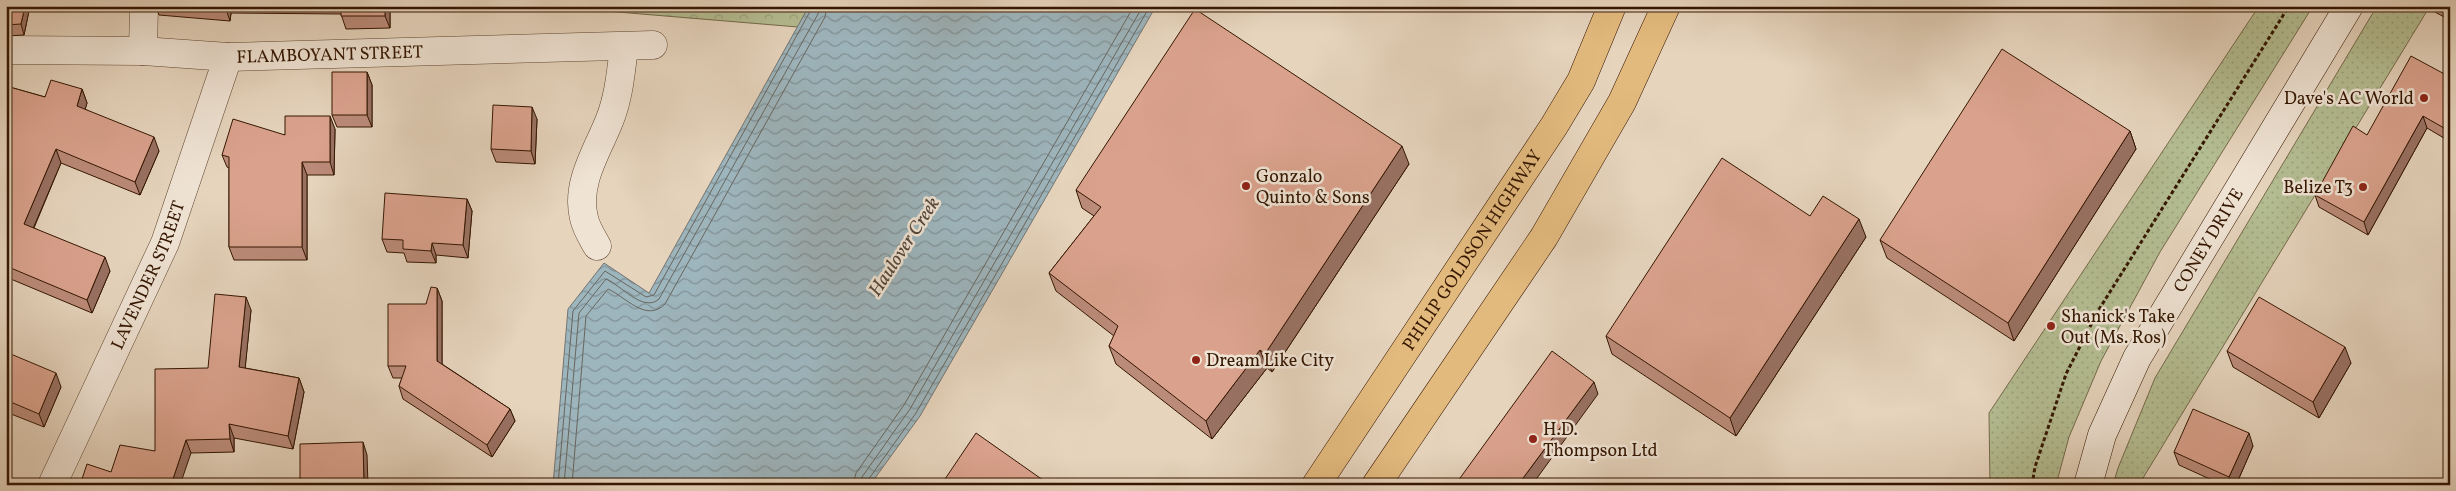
<svg xmlns="http://www.w3.org/2000/svg" width="2456" height="491" viewBox="0 0 2456 491" font-family="Vollkorn,serif">
	<defs>
		<pattern id="grass-dots" width="8" height="8" patternUnits="userSpaceOnUse" patternTransform="scale(1.25)"><rect width="8" height="8" fill="#b4bd92"/><path d="M2 2h.1M6 6h.1" fill="none" stroke="#9ba27c" stroke-width="1.8" stroke-linecap="round"/></pattern>
		<pattern id="forest-crowns" width="20" height="18" patternUnits="userSpaceOnUse" patternTransform="scale(1.25)"><rect width="20" height="18" fill="#b4bd92"/><path d="M2 6a3 3 0 1 1 6 0M12 15a3 3 0 1 1 6 0" fill="none" stroke="#9ba27c"/></pattern>
		<pattern id="water-waves" width="16" height="10" patternUnits="userSpaceOnUse" patternTransform="scale(1.25)"><rect width="16" height="10" fill="#9db5bd"/><path d="M0 5q4-4 8 0t8 0" fill="none" stroke="#819297"/></pattern>
	</defs>
	<rect width="100%" height="100%" fill="#e6d4bd"/>
	<filter id="stains"><feTurbulence type="fractalNoise" baseFrequency=".004" numOctaves="4"/><feColorMatrix values="0 0 0 0 .2 0 0 0 0 .09 0 0 0 0 .02 0 0 0 .5 -.17"/></filter>
	<radialGradient id="worn" r=".72"><stop offset=".6" stop-color="#630" stop-opacity="0"/><stop offset="1" stop-color="#630" stop-opacity=".3"/></radialGradient>
	<!-- grass -->
	<path fill="url(#grass-dots)" stroke="#746a4a" d="M2259,6H2313L2160,252L2101,361L2069,437L2056,485H1990L1989,413Z
		M2377,6H2430L2143,478L2142,485H2113L2118,468L2155,378Z"/>
	<!-- forest -->
	<path fill="url(#forest-crowns)" stroke="#746a4a" d="M570,6H809L798,27L569,8Z"/>
	<!-- water -->
	<path fill="url(#water-waves)" stroke="#737572" d="M809,6H1156L920,416L870,485H553L568,309L604,263L649,293Z"/>
	<g fill="none" stroke-linecap="round" stroke-linejoin="round">
		<!-- shore -->
		<path stroke="#68665f" stroke-width="1" d="M558,485L573,311L605,271L646,297L654,295L813,6
			M564,485L579,313L606,279C621,285 643,313 659,299L818,14L820,6
			M572,485L586,316L608,289C626,297 646,323 665,304L825,17L827,6
			M853,485L856,473L904,405L1134,6
			M860,485L862,477L910,409L1143,6
			M866,485L868,480L916,413L1150,6"/>
		<!-- street casing -->
		<g stroke="#604630" stroke-width="29">
			<g id="street">
				<path id="s1" d="M6,50L143,51L228,57L653,45"/>
				<path d="M143,51L144,6"/>
				<path d="M597,246C592,237 586,228 584,218C575,183 598,150 610,119C619,96 621,71 624,47"/>
				<path id="s2" d="M52,485L165,243L228,57"/>
			</g>
		</g>
		<!-- secondary casing -->
		<g stroke="#341601" stroke-width="29">
			<g id="secondary">
				<path id="s3" d="M2088,485L2102,435L2137,358L2349,6"/>
			</g>
		</g>
		<!-- primary casing -->
		<g stroke="#341601" stroke-width="29">
			<g id="primary">
				<path id="s4" d="M1316,485L1554,126L1581,81L1612,6"/>
				<path d="M1376,485L1544,237L1622,102L1666,6"/>
			</g>
		</g>
		<!-- path -->
		<path stroke="#341601" stroke-width="3" stroke-dasharray="4 2.5" stroke-linecap="butt" d="M2032,485L2035,467L2066,374L2098,311L2289,6"/>
		<!-- street -->
		<use href="#street" stroke="#efe3d4" stroke-width="28"/>
		<!-- secondary -->
		<use href="#secondary" stroke="#efe3d4" stroke-width="28"/>
		<!-- primary -->
		<use href="#primary" stroke="#e3ba7e" stroke-width="28"/>
	</g>
	<!-- wall -->
	<path fill="#bb8b79" stroke="#341601" d="M6,6H30L24,35L6,36Z
		M156,6H390V28L346,29L341,14L231,13L230,21L159,15Z
		M2430,6H2450V20L2431,10Z
		M367,72L372,85V127H337L332,115Z
		M2450,77L2449,141L2427,128L2368,235L2319,207L2315,195L2367,135Z
		M6,86L45,97L82,89L87,103L85,109L159,151L140,195L61,163L34,228L110,271L92,313L6,277Z
		M537,119L535,164L496,162L491,149Z
		M335,129L334,175H307V260H234L229,247V168L227,167L222,155L285,135Z
		M2130,131L2136,149L2014,341L1887,258L1880,240Z
		M1409,164L1272,372L1267,368L1212,439L1116,364L1109,346L1114,336L1056,291L1049,273L1094,216L1082,208L1076,190Z
		M467,199L472,211L468,258L436,255V263L407,262L404,253L387,252L382,239Z
		M1810,216L1866,237L1736,436L1612,354L1606,336Z
		M437,288L442,301V364L510,409L515,421L492,457L403,399L399,386L402,378H393L388,366L426,304Z
		M251,310L245,368L299,378L304,392L293,449L234,438V452L191,453L111,472L155,451Z
		M2227,351L2351,363L2319,418L2233,367Z
		M6,352L61,387L44,427L6,412Z
		M2253,446L2236,485H2223L2179,465L2174,452Z"/>
	<!-- shaded-wall -->
	<path fill="#997163" stroke="#341601" d="M25,6H30L24,35L21,24Z
		M226,6H228L231,13L230,21L226,9Z
		M385,6H390V28L385,16Z
		M367,72L372,85V127L367,115Z
		M82,89L87,103L82,120L77,106Z
		M532,107L537,119L535,164L531,151Z
		M330,116L335,129L334,175L330,162Z
		M2423,116L2427,128L2368,235L2364,222Z
		M2450,118V139L2449,141L2444,128Z
		M2130,131L2136,149L2014,341L2008,323Z
		M154,137L159,151L140,195L135,182Z
		M1402,146L1409,164L1272,372L1265,354Z
		M56,149L61,163L29,238L24,224Z
		M302,162L307,175V260L302,247Z
		M467,199L472,211L468,258L463,245Z
		M1859,219L1866,237L1736,436L1730,418Z
		M432,243L436,255V263L431,251Z
		M105,257L110,271L92,313L87,300Z
		M437,288L442,301V373L437,361Z
		M246,297L251,310L244,380L239,367Z
		M2345,347L2351,363L2319,418L2313,402Z
		M1260,350L1267,368L1212,439L1206,421Z
		M56,373L61,387L44,427L39,414Z
		M299,378L304,392L293,449L288,436Z
		M1594,382L1598,394L1532,485H1518Z
		M510,409L515,421L492,457L487,445Z
		M229,424L234,438V452L230,439Z
		M2249,433L2253,446L2236,485H2232L2229,477Z
		M186,440L191,453L180,485H171Z
		M363,442L367,455L368,485H364Z"/>
	<!-- building -->
	<path fill="#daa28d" stroke="#341601" d="M6,6H25L21,24L6,25Z
		M196,6H226V9Z
		M341,6H385V16H341Z
		M2444,6H2450V9Z
		M1195,9L1402,146L1265,354L1260,350L1206,421L1109,346L1118,326L1049,273L1101,207L1076,190Z
		M2002,49L2130,131L2008,323L1880,240Z
		M2411,56L2450,77V118L2444,128L2423,116L2364,222L2315,195L2353,126L2367,135Z
		M332,72H367V115H332Z
		M51,80L82,89L77,106L154,137L135,182L56,149L24,224L105,257L87,300L6,266V86L45,97Z
		M493,105L532,107L531,151L491,149Z
		M285,116H330V162H302V247H229V157L222,155L233,119L285,135Z
		M1722,158L1810,216L1823,196L1859,219L1730,418L1606,336Z
		M385,193L467,199L463,245L432,243L431,251L403,249V240L382,239Z
		M431,287L437,288V361L510,409L487,445L399,386L406,366H388V304H426Z
		M215,294L246,297L239,367L299,378L288,436L229,424L230,439L186,440L171,485H80L87,464L111,472L120,445L155,451V369L208,368Z
		M2259,297L2345,347L2313,402L2227,351Z
		M1552,351L1594,382L1518,485H1455Z
		M6,352L56,373L39,414L6,400Z
		M2193,409L2249,433L2229,477L2174,452Z
		M976,433L1050,485H941Z
		M363,442L364,485H300V444Z"/>
	<!-- markers -->
	<g fill="#8f2418" stroke="#efe3d4" stroke-width="2">
		<circle cx="2424" cy="98" r="5"/>
		<circle cx="1246" cy="186" r="5"/>
		<circle cx="2363" cy="187" r="5"/>
		<circle cx="2051" cy="326" r="5"/>
		<circle cx="1196" cy="360" r="5"/>
		<circle cx="1533" cy="439" r="5"/>
	</g>
	<g text-anchor="middle" stroke-width="5" stroke-linejoin="round" paint-order="stroke">
		<!-- street labels -->
		<g font-size="18" fill="#341601" stroke="#efe3d4">
			<text dy="6" stroke="none"><textPath href="#s1" startOffset="324">FLAMBOYANT STREET</textPath></text>
			<text dy="6" stroke="none"><textPath href="#s3" startOffset="274">CONEY DRIVE</textPath></text>
			<text dy="6" stroke="none"><textPath href="#s4" startOffset="282">PHILIP GOLDSON HIGHWAY</textPath></text>
			<text dy="6" stroke="none"><textPath href="#s2" startOffset="231">LAVENDER STREET</textPath></text>
		</g>
		<!-- poi labels -->
		<g font-size="18" fill="#341601" stroke="#efe3d4" text-anchor="start">
			<text x="2414" y="104" text-anchor="end">Dave's AC World</text>
			<text x="1256" y="182">Gonzalo<tspan x="1256" dy="21">Quinto &amp; Sons</tspan></text>
			<text x="2353" y="193" text-anchor="end">Belize T3</text>
			<text x="2061" y="322">Shanick's Take<tspan x="2061" dy="21">Out (Ms. Ros)</tspan></text>
			<text x="1206" y="366">Dream Like City</text>
			<text x="1543" y="435">H.D.<tspan x="1543" dy="21">Thompson Ltd</tspan></text>
		</g>
		<!-- water labels -->
		<g font-size="19" font-style="italic" fill="#544639" stroke="#efe3d4">
			<text transform="translate(903 246) rotate(-57)" y="7">Haulover Creek</text>
		</g>
	</g>
	<!-- margin -->
	<rect width="2456" height="491" fill="none" stroke="#e6d4bd" stroke-width="25"/>
	<rect x="8" y="8" width="2441" height="476" fill="none" stroke="#341601" stroke-width="2.5"/>
	<rect x="12" y="12" width="2431" height="466" fill="none" stroke="#341601"/>
	<rect width="100%" height="100%" filter="url(#stains)"/>
	<rect width="100%" height="100%" fill="url(#worn)"/>
</svg>
